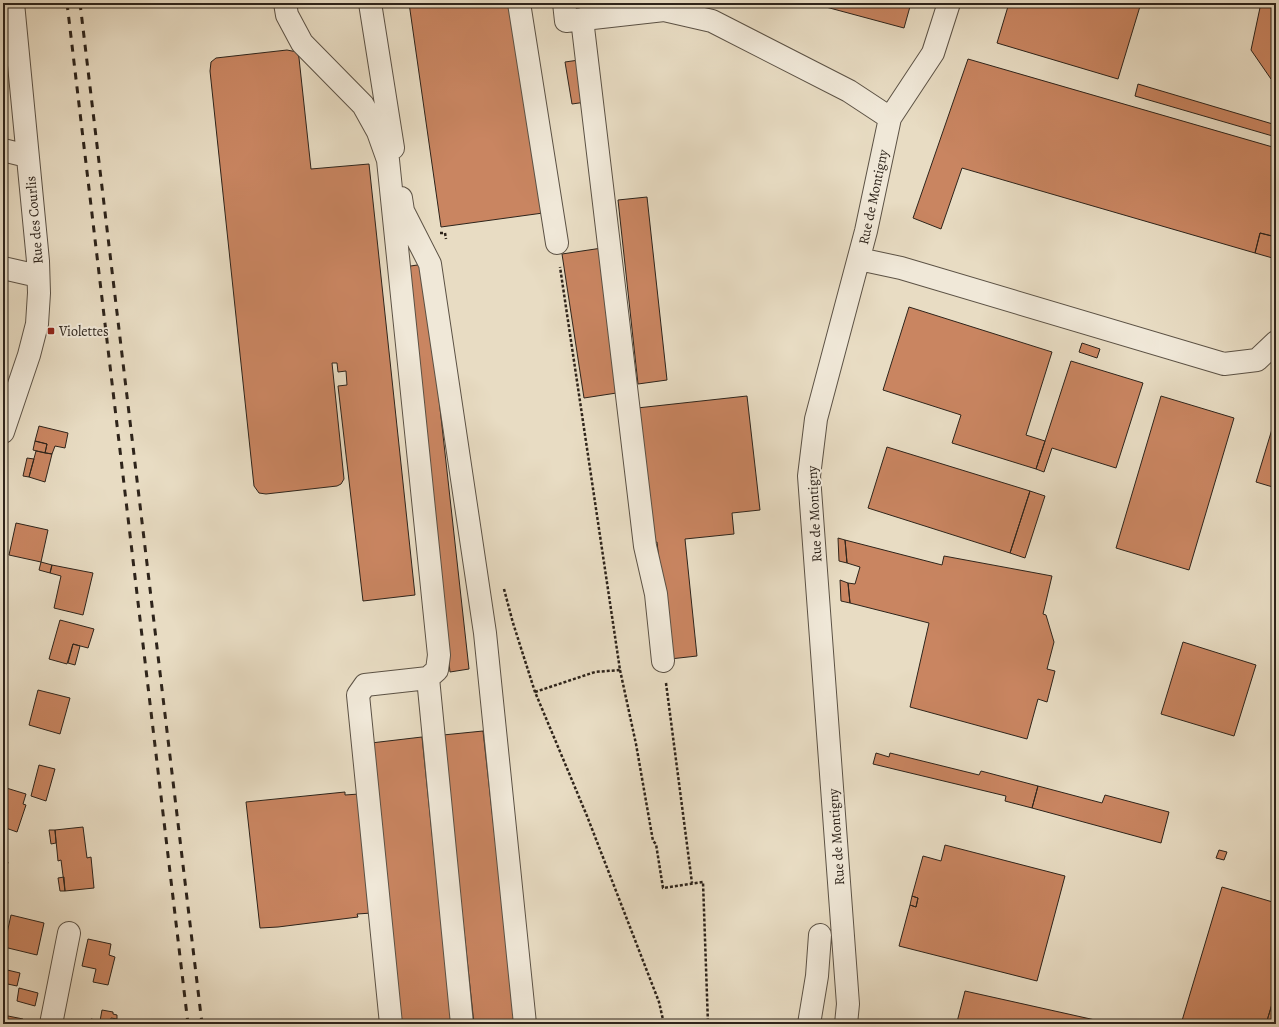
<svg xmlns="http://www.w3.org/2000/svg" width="1279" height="1027" viewBox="0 0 1279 1027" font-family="Alegreya,serif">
	<rect width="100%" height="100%" fill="#e8dcc3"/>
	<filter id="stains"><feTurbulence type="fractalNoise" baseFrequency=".005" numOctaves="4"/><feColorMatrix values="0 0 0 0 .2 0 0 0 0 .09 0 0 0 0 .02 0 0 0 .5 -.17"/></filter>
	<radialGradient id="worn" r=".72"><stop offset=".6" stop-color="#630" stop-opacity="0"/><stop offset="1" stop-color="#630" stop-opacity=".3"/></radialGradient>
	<!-- building -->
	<path fill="#c98561" stroke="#2e241b" d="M409,3H512L543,213L441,227Z
		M811,3H911L904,28Z
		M1009,3H1141L1118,79L997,43Z
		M1261,3H1276V80L1271,79L1251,50Z
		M287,50L297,52L299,58L311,169L369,164L415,595L363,601L338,386L347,385L346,371L338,372L337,363H332L344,479L341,484L337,486L266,494L259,493L254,486L210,71L211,62L216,58Z
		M968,59L1276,148V237L1260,233L1255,253L962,168L941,229L913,218Z
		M579,60L586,102L572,104L565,62Z
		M1138,84L1276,125V137L1135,96Z
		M647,197L667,380L638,384L618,200Z
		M1260,233L1276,237V259L1255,253Z
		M602,248L623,392L584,398L562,254Z
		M424,264L469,669L450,672L404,267Z
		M909,307L1052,352L1026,435L1045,441L1036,469L952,443L961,415L883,390Z
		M1082,343L1100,349L1097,358L1079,352Z
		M1071,361L1143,383L1116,468L1052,448L1044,472L1036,469Z
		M747,396L760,510L732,513L734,534L685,539L697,656L670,659L657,542L653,543L637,408Z
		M1161,396L1234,418L1189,570L1116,548Z
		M1276,416V488L1256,482Z
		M39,426L68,433L65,448L55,446L52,454L45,453L47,444L35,441Z
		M35,441L47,444L45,453L33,450Z
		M887,447L1030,491L1010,553L868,508Z
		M36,451L52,454L45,482L29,477Z
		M27,458L34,459L29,477L23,476Z
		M1030,491L1045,496L1025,558L1010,553Z
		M16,523L48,530L41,562L9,555Z
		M838,538L845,540L847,563L839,561Z
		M845,540L942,565L944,556L1052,576L1043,614L1046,615L1054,642L1047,669L1055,671L1047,702L1038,699L1027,739L910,707L929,623L850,603L848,583L855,584L860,567L847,563Z
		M41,562L52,565L50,573L39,570Z
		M52,565L93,573L83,615L54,608L61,576L50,573Z
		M840,580L848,583L850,603L841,601Z
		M60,620L94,629L88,648L73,644L67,664L49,659Z
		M1183,642L1256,665L1234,736L1161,714Z
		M73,644L80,646L75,665L68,663Z
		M38,690L70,698L60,734L29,725Z
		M483,731L516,1024H474L443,735Z
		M422,737L452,1024H400L371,743Z
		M876,753L889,757L890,753L979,775L981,771L1038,786L1032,808L1005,801L1006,796L873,764Z
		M39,765L55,769L46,801L31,796Z
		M1038,786L1102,803L1105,795L1169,812L1161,843L1032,808Z
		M3,787L26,794L23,804L26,805L17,832L3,827Z
		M345,792V795L359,794L372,913L357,914L358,917L278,927L260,928L246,802Z
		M83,827L87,858L91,857L94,888L65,891L61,860L58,861L55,830Z
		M49,830H55L56,843L51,844Z
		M945,845L1065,876L1037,981L899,946L910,905L916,907L918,898L912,896L923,856L941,861Z
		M1219,850L1227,852L1224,860L1216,858Z
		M3,861L8,862L3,883Z
		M64,877L65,891H60L58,878Z
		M1222,887L1276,903V991L1266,1024H1181Z
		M912,896L918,898L916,907L910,905Z
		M11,915L44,923L37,955L4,947Z
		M88,939L111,944L109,955L115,957L108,985L93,982L96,969L82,966Z
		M3,969L20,973L17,986L3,983Z
		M19,988L38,993L35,1006L17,1001Z
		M965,991L1113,1024H966L957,1022Z
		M1276,991V1018L1274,1024H1266Z
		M102,1010L113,1012V1014L117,1015V1019L111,1018L110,1024H90L91,1019L100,1021Z
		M3,1015L23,1019L22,1024H3Z"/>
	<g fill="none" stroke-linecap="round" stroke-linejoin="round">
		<!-- minor casing -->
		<g stroke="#5c5245" stroke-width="24">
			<path id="minor" d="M285,3L287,15L302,43L363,105L378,132L388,160L439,655L437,670L428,678L365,685L358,695L391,1024
				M370,3L393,148
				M519,3L557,243
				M564,3L566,21L664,10L712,21L849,91L890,118
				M582,19L645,546L656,594L663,661
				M3,150L27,156
				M401,198L403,211L430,264L485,633L525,1024
				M859,259L901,268L1224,364L1257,360L1276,342
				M3,268L38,276
				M3,432L29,355L37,324L39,293L38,261L13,3
				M428,678L462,1024
				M51,1024L69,933
				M809,1024L817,976L820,935
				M846,1024L848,1004L809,476L816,419L866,231L890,118L933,53L949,3"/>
		</g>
		<!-- path -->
		<path stroke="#2e241b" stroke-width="2.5" stroke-dasharray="3 2" stroke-linecap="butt" d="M440,233H445L446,239
			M504,589L513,623L535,692L587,816L659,1002L664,1024
			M620,670L636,744L653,841L656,844L663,888L703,882L708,1024
			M666,683L692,883
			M535,692L595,672L620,670L560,267"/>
		<!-- minor -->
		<use href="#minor" stroke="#f0e8d8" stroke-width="22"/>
		<!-- rail -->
		<path stroke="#2e241b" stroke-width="3" stroke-dasharray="7 7" stroke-linecap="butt" d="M67,3L188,1024
			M80,3L202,1024"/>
	</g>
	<!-- markers -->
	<rect fill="#8f2418" stroke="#f0e8d8" stroke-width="1.5" x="47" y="327" width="8" height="8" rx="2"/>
	<g text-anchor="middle" stroke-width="4" stroke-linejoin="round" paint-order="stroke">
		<!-- street labels -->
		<g font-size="14" fill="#2e241b" stroke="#f0e8d8">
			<text transform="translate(873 197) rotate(-78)" y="5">Rue de Montigny</text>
			<text transform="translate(34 220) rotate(-95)" y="5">Rue des Courlis</text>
			<text transform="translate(814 514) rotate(-93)" y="5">Rue de Montigny</text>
			<text transform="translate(836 837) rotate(-94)" y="5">Rue de Montigny</text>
		</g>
		<!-- poi labels -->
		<g font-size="14" fill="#2e241b" stroke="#f0e8d8" text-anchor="start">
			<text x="59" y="336">Violettes</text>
		</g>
	</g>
	<!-- margin -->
	<rect width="1279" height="1027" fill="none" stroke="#e8dcc3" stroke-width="16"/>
	<rect x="4" y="4" width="1271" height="1019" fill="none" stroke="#2e241b" stroke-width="2"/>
	<rect x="8" y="8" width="1263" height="1011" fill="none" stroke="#2e241b"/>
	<rect width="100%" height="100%" filter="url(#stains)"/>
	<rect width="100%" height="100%" fill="url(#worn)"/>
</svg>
